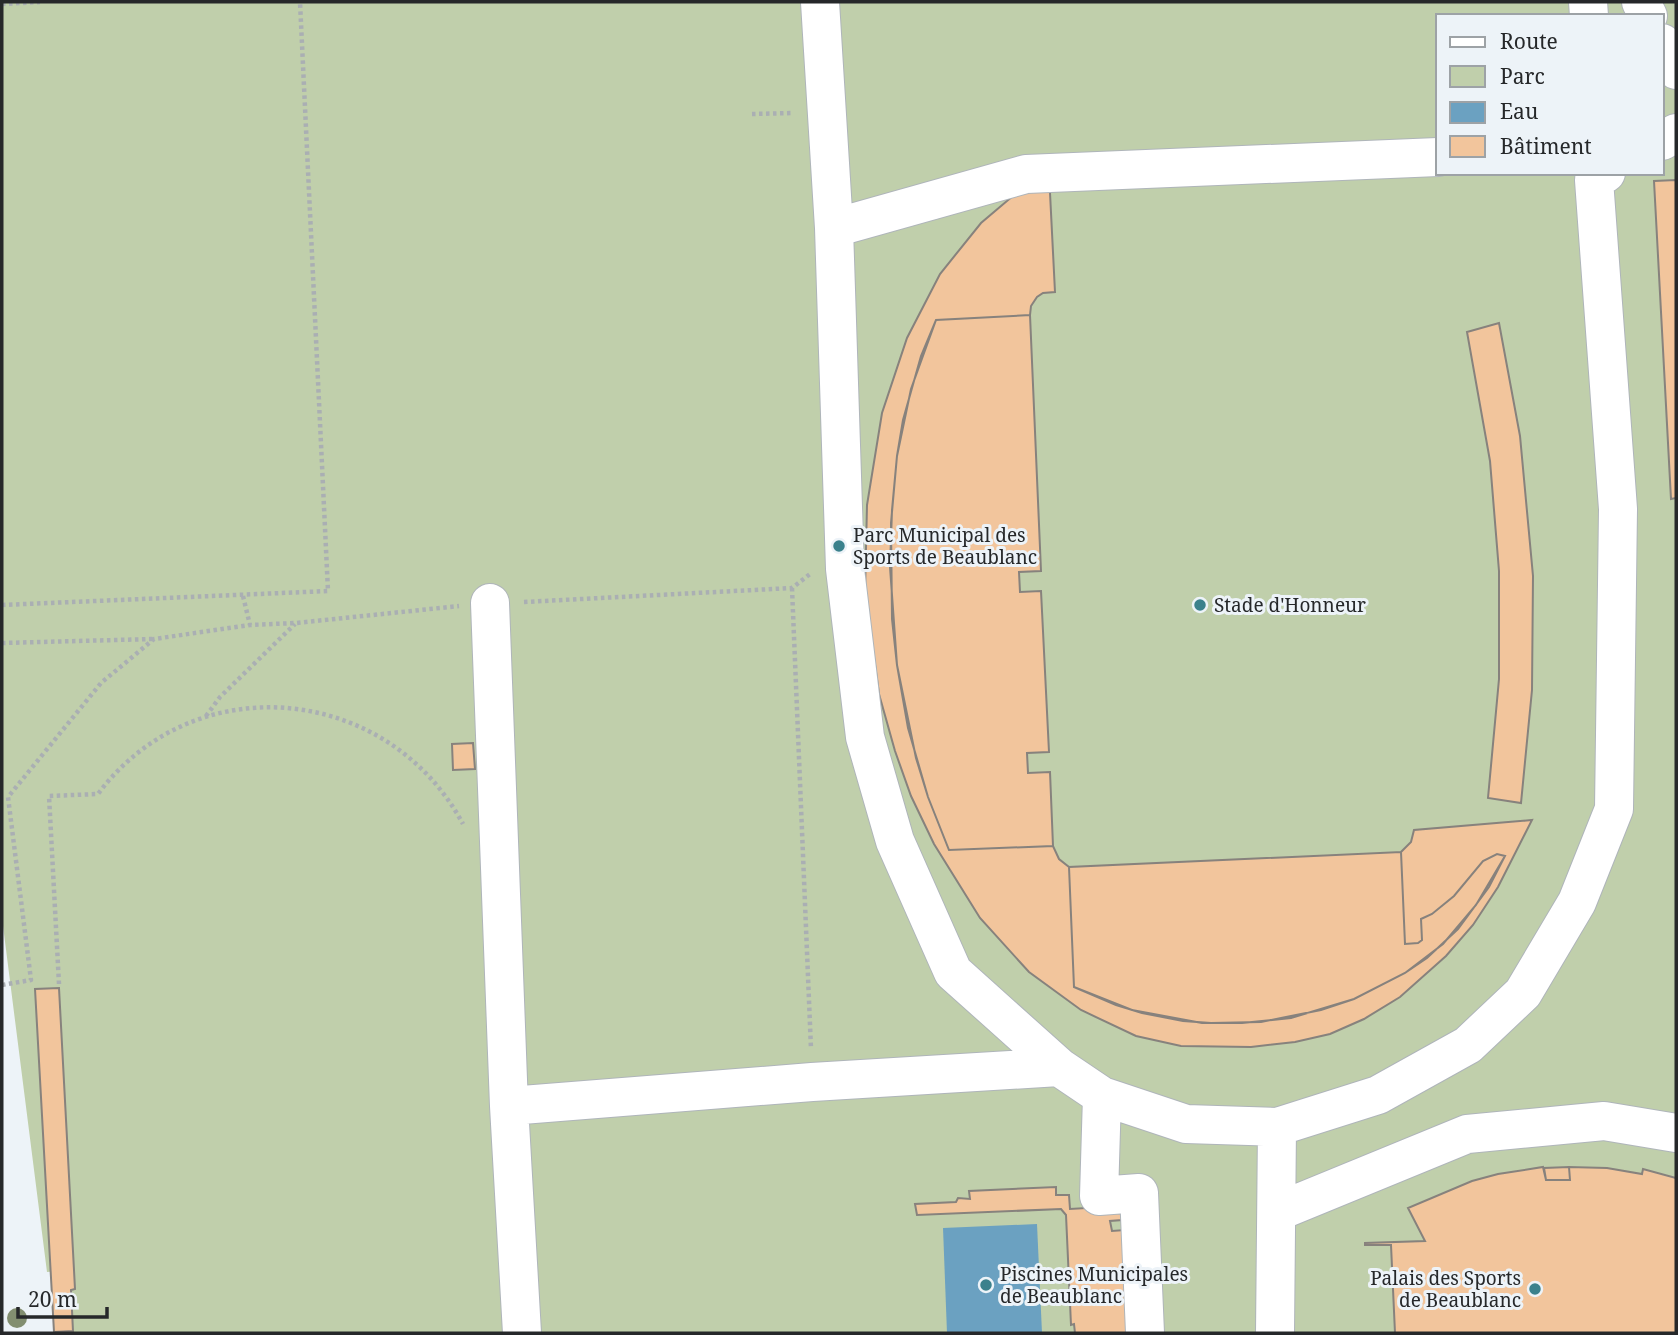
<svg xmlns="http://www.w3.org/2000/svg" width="1678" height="1335" viewBox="0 0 1678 1335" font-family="'Noto Serif',serif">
	<rect width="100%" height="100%" fill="#edf3f8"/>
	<!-- park -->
	<path fill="#c0cfab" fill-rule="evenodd" d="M2,2H1676V1333H66L60,1271L47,1272L2,918ZM1438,16H1662V173H1438Z"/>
	<!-- water -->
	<path fill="#6ba1c1" d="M1037,1224L1042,1333H947L943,1228Z"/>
	<!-- building -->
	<path fill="#f2c59c" stroke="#87827d" stroke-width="2" d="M1049,173L1055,292L1043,293L1037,297L1031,306L1030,315L936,320L921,356L903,420L897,456L891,523L892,619L897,665L908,728L928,797L949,850L1053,846L1059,859L1069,867L1074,987L1116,1005L1142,1013L1183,1021L1211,1023L1261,1022L1321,1010L1354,999L1405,973L1427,958L1458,929L1489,887L1505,856L1497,854L1483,861L1454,896L1432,914L1421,919L1422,940L1418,943L1405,944L1401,852L1411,842L1414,830L1532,820L1498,887L1473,925L1446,956L1400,997L1364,1019L1330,1034L1295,1042L1251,1047L1181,1046L1136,1036L1081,1010L1029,972L980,918L934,844L911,796L895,751L879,694L865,592L867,505L882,413L907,338L940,274L981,223L1014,195Z
		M1676,180V498L1671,499L1654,181Z
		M1030,315L1041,571L1019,572L1020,592L1041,591L1049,752L1027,753L1028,773L1050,772L1053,846L949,850L928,797L916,758L897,665L890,567L892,510L897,456L911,389L936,320Z
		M1499,323L1520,436L1533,576L1532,690L1521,803L1488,798L1499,679V571L1490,461L1467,332Z
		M473,743L475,769L453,770L452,744Z
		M1401,852L1405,944L1418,943L1422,940L1421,919L1432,914L1454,896L1483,861L1497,854L1505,856L1476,905L1443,944L1405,973L1354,999L1291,1018L1242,1023H1202L1132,1010L1074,987L1069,867Z
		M59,988L75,1289L71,1290L73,1331L54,1332L35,989Z
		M1543,1167L1546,1180H1570L1569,1167L1607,1168L1642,1174L1643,1169L1676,1178V1333H1395L1391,1245H1365V1243L1425,1241L1408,1208L1472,1181L1498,1174Z
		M1569,1167L1570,1180H1546L1544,1168Z
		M1056,1187V1195H1069L1070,1209L1121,1206L1122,1220L1110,1221L1112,1231L1125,1230L1137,1333H1075L1074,1324L1071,1325L1066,1215L1061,1209L917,1215L915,1204L956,1202L958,1198L970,1199L969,1191Z"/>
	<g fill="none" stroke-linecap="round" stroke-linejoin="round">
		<!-- minor casing -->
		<g stroke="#afb5ba" stroke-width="40">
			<path id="minor" d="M820,2L834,228L845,569L865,737L895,841L953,972L1059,1067
				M1588,2L1589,16
				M1641,2L1648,16
				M1662,43L1676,70
				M1662,141L1676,133
				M834,228L1026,174L1438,157
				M490,603L509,1106L812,1082L1059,1067L1102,1096L1186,1124L1277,1127L1378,1095L1468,1045L1523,993L1577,902L1614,809L1618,509L1594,180L1606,173
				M1102,1096L1099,1196L1139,1193L1145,1333
				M509,1106L522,1333
				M1277,1212L1467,1134L1604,1121L1676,1133
				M1275,1333L1277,1127"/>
		</g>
		<!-- path -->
		<path stroke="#aaafb3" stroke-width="4.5" stroke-dasharray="3.5 3.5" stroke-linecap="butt" d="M2,4L40,2
			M752,114L793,113
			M792,588L811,1049
			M243,596L250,625
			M524,602L792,588L810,574
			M2,605L328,591L300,2
			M2,643L153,639
			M206,716L220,697L295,624
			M59,984L49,796L98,794C194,665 388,684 463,824
			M2,985L31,980L8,797L101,683L154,639L250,625L296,623L459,606"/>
		<!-- minor -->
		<use href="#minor" stroke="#fff" stroke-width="38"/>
	</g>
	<!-- trees -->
	<circle fill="#828e70" cx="17" cy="1318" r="10"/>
	<!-- markers -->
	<g fill="#3b818c" stroke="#edf3f8" stroke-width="2.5">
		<circle cx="839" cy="546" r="7"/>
		<circle cx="1200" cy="605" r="7"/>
		<circle cx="986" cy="1285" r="7"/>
		<circle cx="1535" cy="1289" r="7"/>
	</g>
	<g text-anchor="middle" stroke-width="6" stroke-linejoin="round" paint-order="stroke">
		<!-- poi labels -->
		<g font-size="19" fill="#26282a" stroke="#edf3f8" text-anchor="start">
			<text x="853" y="542">Parc Municipal des<tspan x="853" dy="22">Sports de Beaublanc</tspan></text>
			<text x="1214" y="612">Stade d'Honneur</text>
			<text x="1000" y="1281">Piscines Municipales<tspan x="1000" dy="22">de Beaublanc</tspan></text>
			<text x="1521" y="1285" text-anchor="end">Palais des Sports<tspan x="1521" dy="22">de Beaublanc</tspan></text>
		</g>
	</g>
	<!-- border -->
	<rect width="1678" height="1335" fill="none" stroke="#26282a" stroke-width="7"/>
	<!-- legend -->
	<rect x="1436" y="14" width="228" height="161" fill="#edf3f8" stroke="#9da2a6" stroke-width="2"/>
	<rect x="1450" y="37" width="35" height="10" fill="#ffffff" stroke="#9da2a6" stroke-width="2"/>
	<text x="1500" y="49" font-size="21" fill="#26282a">Route</text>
	<rect x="1450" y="66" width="35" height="21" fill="#c0cfab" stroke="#9da2a6" stroke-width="2"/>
	<text x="1500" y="84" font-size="21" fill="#26282a">Parc</text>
	<rect x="1450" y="102" width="35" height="21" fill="#6ba1c1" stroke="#9da2a6" stroke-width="2"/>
	<text x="1500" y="119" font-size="21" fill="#26282a">Eau</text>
	<rect x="1450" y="136" width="35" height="21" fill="#f2c59c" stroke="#9da2a6" stroke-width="2"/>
	<text x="1500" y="154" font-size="21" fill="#26282a">Bâtiment</text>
	<!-- scale -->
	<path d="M18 1307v10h89v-10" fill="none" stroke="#26282a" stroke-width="3.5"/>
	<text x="28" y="1307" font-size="21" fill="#26282a" stroke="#edf3f8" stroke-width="5" paint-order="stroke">20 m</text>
</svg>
